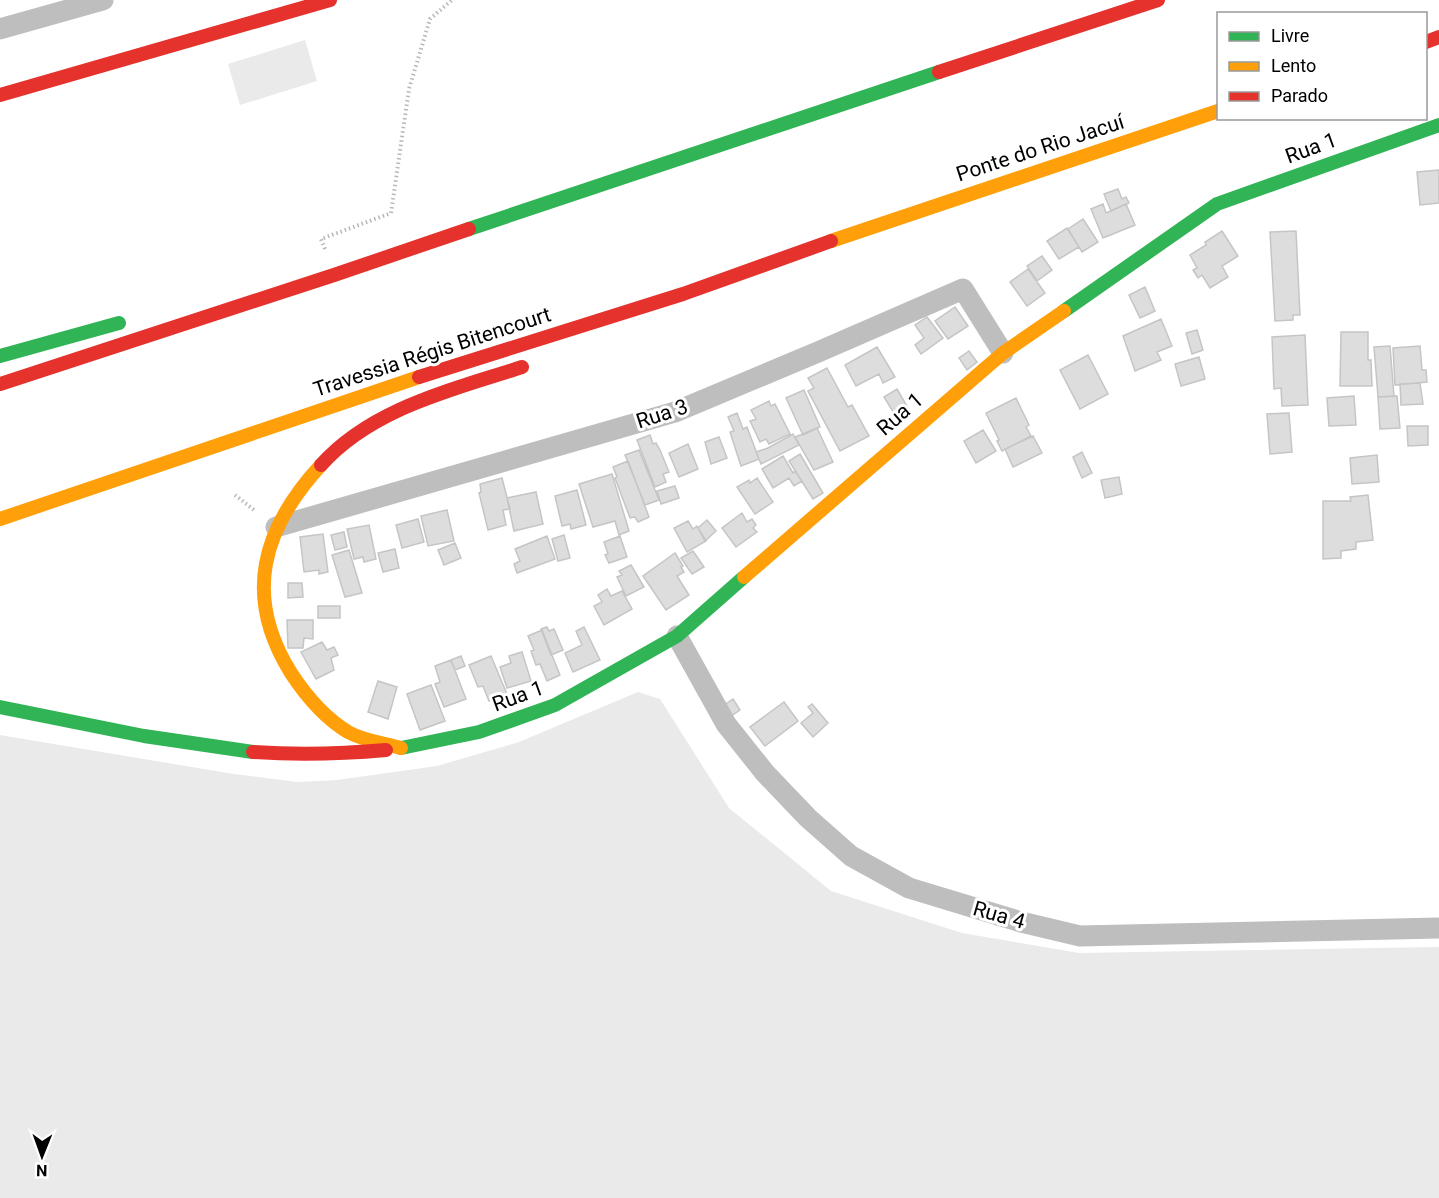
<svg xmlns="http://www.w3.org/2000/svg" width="1439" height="1198" viewBox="0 0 1439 1198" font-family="Roboto,sans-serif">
	<rect width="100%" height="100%" fill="#fff"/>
	<!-- green -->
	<path fill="#eaeaea" d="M305,40L317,81L240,105L228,64Z
		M638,692L660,699L729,808L831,891L962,933L1079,953L1439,947V1198H0V735L234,774L297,782L337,780L437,766L519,742Z"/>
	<!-- building -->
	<path fill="#ddd" stroke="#c5c5c5" stroke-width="1.5" d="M1439,170V203L1420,205L1417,172Z
		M1118,189L1122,199L1126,197L1129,203L1111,211L1104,194Z
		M1103,204L1106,213L1126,204L1135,225L1103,238L1091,209Z
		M1083,219L1098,242L1082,252L1068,229Z
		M1067,228L1079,247L1059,259L1047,241Z
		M1222,231L1238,256L1222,266L1228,277L1210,288L1202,275L1198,278L1193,270L1197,268L1190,255L1206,245L1205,242Z
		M1296,231L1300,315H1293V320L1275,321L1270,232Z
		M1042,256L1052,270L1037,281L1027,266Z
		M1028,269L1045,293L1027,306L1010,282Z
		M1145,287L1155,311L1140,318L1129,295Z
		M955,307L968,326L948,339L935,321Z
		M927,317L943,338L921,354L915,345L924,338L915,325Z
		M1161,319L1172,346L1157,352L1161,360L1135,371L1123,336Z
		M1197,330L1203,350L1192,354L1186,333Z
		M1341,332H1368V360H1371L1372,386H1340Z
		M1305,335L1308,405L1282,406L1281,388L1274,389L1272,337Z
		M1390,346L1394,396L1378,397L1374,347Z
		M1420,346L1422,370H1426L1427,382L1395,385L1393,348Z
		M877,347L895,377L883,383L879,374L856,386L845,365Z
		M969,351L977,362L967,370L959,358Z
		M1088,355L1108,394L1080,409L1060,370Z
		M1199,357L1205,379L1181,386L1175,364Z
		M827,368L848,407L852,405L869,436L840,451L808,391L814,388L808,378Z
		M1420,383L1423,404L1401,405L1400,384Z
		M897,389L908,408L895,415L884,397Z
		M804,390L820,427L803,435L786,398Z
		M1354,396L1356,425L1329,426L1327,398Z
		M1397,396L1400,428L1380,429L1378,397Z
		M1016,398L1029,425L1026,427L1031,436L1002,451L997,441L999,440L986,413Z
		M769,401L771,406L775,404L790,434L769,444L766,439L760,442L750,421L756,419L751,410Z
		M737,413L743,429L747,427L759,459L741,466L730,432L734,431L728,417Z
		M1289,413L1292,452L1270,454L1267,414Z
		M1407,426H1428V445L1408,446Z
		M817,428L833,462L814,470L795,437Z
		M983,430L996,451L976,463L964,441Z
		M793,434L799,445L761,464L756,452L768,448Z
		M650,435L653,444L656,443L660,450L669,472L663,474L666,482L655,487L637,440Z
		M1033,436L1042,453L1013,467L1005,449Z
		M719,437L727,458L711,464L705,442Z
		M688,444L698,469L679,477L669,453Z
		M639,450L659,500L645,505L625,455Z
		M1082,452L1092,473L1082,478L1073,457Z
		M800,454L823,493L813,499L789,461Z
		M1377,455L1379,482L1352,484L1350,458Z
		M783,456L793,473L795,471L802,481L794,486L789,478L773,488L762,469Z
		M628,461L649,517L638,522L635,517L630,518L615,478L617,477L613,467Z
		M612,474L629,531L619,535L615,521L593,527L579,484Z
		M1119,477L1122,494L1105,498L1101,480Z
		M502,478L510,509L503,510L506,525L488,530L479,493L481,492L480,484Z
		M757,478L773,502L755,514L737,487L749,480L750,483Z
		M675,486L679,498L661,504L657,491Z
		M577,490L586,525L571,529L570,524L562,526L555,496Z
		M536,492L543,524L514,531L507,498Z
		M1368,495L1373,540L1356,542V549L1341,551V558L1323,559V501H1351L1350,497Z
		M447,510L454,541L428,546L421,516Z
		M742,513L747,522L752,519L756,525L753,528L757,532L736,547L722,528Z
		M418,519L424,542L402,548L396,525Z
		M707,520L716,531L705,541L698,528Z
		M688,521L693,529L697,526L706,541L687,552L674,528Z
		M369,525L376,559L364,562L363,557L354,559L347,529Z
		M344,532L347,547L335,550L331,535Z
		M323,534L328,572L319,574V570L304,572L300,537Z
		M564,535L570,558L558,561L552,539Z
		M547,536L555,559L517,573L514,564L520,561L515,549Z
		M620,536L627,557L609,563L605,555L608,554L604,542Z
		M455,543L461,558L444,565L438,550Z
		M395,549L399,568L383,572L378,553Z
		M349,550L362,593L345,597L332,555Z
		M693,551L704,567L692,574L681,558Z
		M675,553L683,566L681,567L684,572L677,576L689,595L666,610L643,576Z
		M631,565L644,587L626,596L617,577L622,575L619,571Z
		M288,583H302L303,597L288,598Z
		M607,589L611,596L622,591L632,609L604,625L594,606L602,602L598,595Z
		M318,606H340V618H318Z
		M287,620H313V639L304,638L303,648H288Z
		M547,627L549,631L554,629L563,650L551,655L541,629Z
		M584,627L600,660L573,672L565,653L582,645L576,631Z
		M542,630L560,675L547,681L540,664L536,665L531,651L534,650L528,636Z
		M322,642L327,650L334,647L338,655L331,658L334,670L316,679L301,652Z
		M522,652L531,681L507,688L500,667L511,663L509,656Z
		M461,656L465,666L455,670L451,660Z
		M491,656L507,694L489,701L483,686L478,687L469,665Z
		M451,660L466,699L444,707L435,684L440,682L435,666Z
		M378,681L397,687L388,719L368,712Z
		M431,685L445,721L420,730L407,694Z
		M733,699L740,710L728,718L720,708Z
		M784,702L798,721L765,746L750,727Z
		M812,704L828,723L813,737L801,723L813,713L808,707Z"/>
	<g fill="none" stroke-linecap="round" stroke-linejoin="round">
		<!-- path -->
		<path stroke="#b8b8b8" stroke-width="4" stroke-dasharray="1.5 3" stroke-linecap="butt" d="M325,249L321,239L391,213L409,89L430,19L452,0
			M235,495L254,510"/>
		<!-- street -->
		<path stroke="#bebebe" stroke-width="21" d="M0,29L103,0
			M276,527L675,412L818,352L963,289L1003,353
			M677,636L726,724L765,773L808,818L851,856L909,888L1021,922L1080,936L1439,928"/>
		<!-- fast -->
		<path stroke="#30b455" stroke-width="14" d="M469,229L939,72
			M1064,311L1217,204L1439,125
			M0,356L119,323
			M0,707L144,736L253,752
			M401,748L479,732L555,705L677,636L744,577"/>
		<!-- slow -->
		<path stroke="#ff9f0a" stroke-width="14" d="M831,241L1218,111
			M321,465C262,529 243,596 291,673C306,696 325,718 348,732C364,741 384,743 401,748
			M0,519L419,377
			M744,577L1003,353L1064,311"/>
		<!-- jam -->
		<path stroke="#e5322d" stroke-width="14" d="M1426,42L1439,37
			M939,72L1158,0
			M0,95L330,0
			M419,377L683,294L831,241
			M0,384L334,275L469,229
			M321,465C372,408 452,390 522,367
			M253,752C298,755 341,754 386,750"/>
	</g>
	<g text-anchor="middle" stroke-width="6" stroke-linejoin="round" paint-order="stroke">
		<!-- street labels -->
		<g font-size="21" fill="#000" stroke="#fff">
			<text transform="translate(1040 148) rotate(-18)" y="7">Ponte do Rio Jacuí</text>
			<text transform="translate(1311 148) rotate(-20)" y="7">Rua 1</text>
			<text transform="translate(432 352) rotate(-18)" y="7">Travessia Régis Bitencourt</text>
			<text transform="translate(662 414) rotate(-18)" y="7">Rua 3</text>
			<text transform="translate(900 414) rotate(-41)" y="7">Rua 1</text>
			<text transform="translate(518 696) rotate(-20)" y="7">Rua 1</text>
			<text transform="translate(999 915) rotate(16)" y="7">Rua 4</text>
		</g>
	</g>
	<!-- legend -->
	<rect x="1217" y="12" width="210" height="108" fill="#ffffff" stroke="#999999" stroke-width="1.5"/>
	<rect x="1229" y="32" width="30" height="9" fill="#30b455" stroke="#999999" stroke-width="1.5"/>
	<text x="1271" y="42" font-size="18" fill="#000000">Livre</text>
	<rect x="1229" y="62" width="30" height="9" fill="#ff9f0a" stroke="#999999" stroke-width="1.5"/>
	<text x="1271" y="72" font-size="18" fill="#000000">Lento</text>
	<rect x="1229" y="92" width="30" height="9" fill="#e5322d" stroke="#999999" stroke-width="1.5"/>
	<text x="1271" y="102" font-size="18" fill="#000000">Parado</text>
	<!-- north arrow -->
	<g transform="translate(42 1156) rotate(181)" stroke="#ffffff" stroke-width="4.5" paint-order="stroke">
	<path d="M0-4.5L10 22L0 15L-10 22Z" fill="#000000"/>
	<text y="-9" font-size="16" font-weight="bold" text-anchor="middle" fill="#000000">N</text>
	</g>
</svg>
